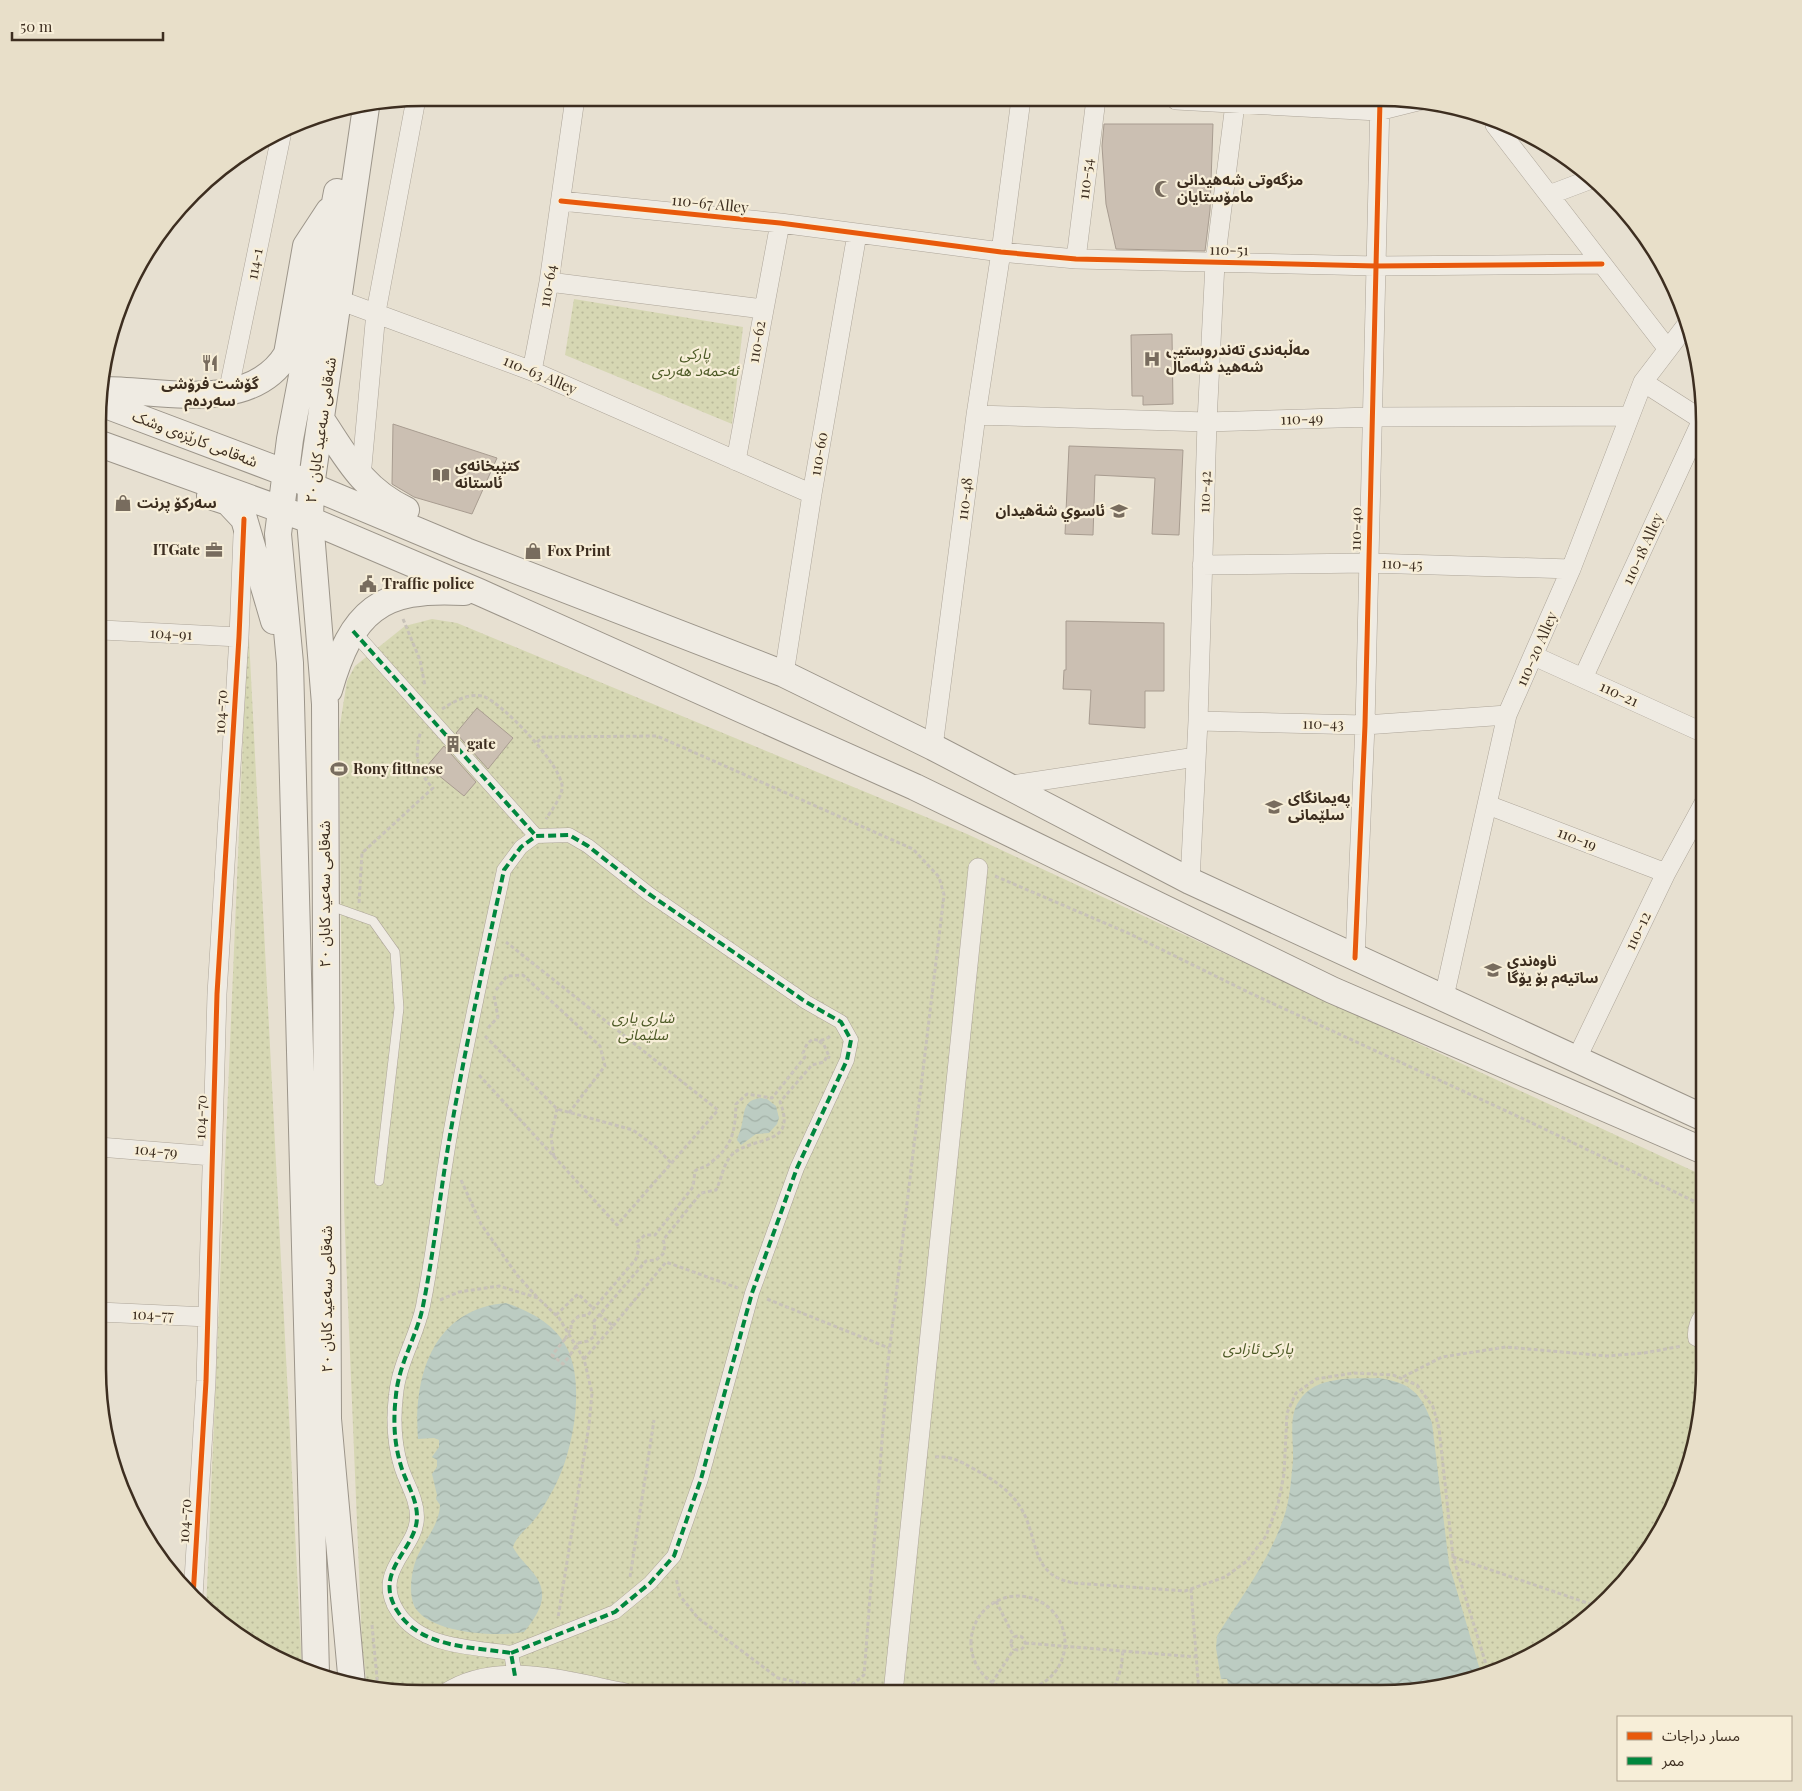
<svg xmlns="http://www.w3.org/2000/svg" width="1802" height="1791" viewBox="0 0 1802 1791" font-family="'Playfair Display','Noto Sans Arabic',serif">
	<defs>
		<pattern id="park-dots" width="8" height="8" patternUnits="userSpaceOnUse" patternTransform="scale(1.25)"><rect width="8" height="8" fill="#d6d7b3"/><path d="M2 2h.1M6 6h.1" fill="none" stroke="#b9b99a" stroke-width="1.8" stroke-linecap="round"/></pattern>
		<pattern id="water-waves" width="16" height="10" patternUnits="userSpaceOnUse" patternTransform="scale(1.25)"><rect width="16" height="10" fill="#bcccc2"/><path d="M0 5q4-4 8 0t8 0" fill="none" stroke="#a2b0a6"/></pattern>
	</defs>
	<rect width="100%" height="100%" fill="#e7e0d1"/>
	<!-- park -->
	<path fill="url(#park-dots)" d="M574,299L743,327L732,424L565,355Z
		M248,619L302,1668L260,1650L206,1611Z
		M432,619L457,623L967,834L1704,1176V1390L1693,1453L1661,1531L1624,1583L1577,1627L1485,1676L1401,1693H401L367,1687L362,1644L344,1209L339,731L347,681L355,666L405,626Z"/>
	<!-- water -->
	<path fill="url(#water-waves)" d="M761,1098L767,1099L776,1106L779,1118L777,1124L769,1133L756,1134L741,1145L737,1140C738,1135 741,1130 742,1124C745,1111 743,1100 761,1098Z
		M506,1303C530,1311 557,1325 568,1350C585,1387 573,1453 554,1488C548,1498 542,1511 534,1520C526,1530 517,1535 513,1547C517,1555 524,1562 530,1569C551,1592 542,1610 524,1632C497,1637 434,1634 416,1609C408,1597 411,1573 416,1560C423,1541 439,1527 440,1505L436,1499L437,1495L432,1474L437,1467V1460L432,1457L439,1447V1440L434,1438L418,1439C413,1376 433,1309 506,1303Z
		M1379,1378C1411,1383 1421,1393 1432,1423L1449,1564L1482,1677L1401,1693H1230L1227,1679H1221L1216,1648L1217,1636C1241,1597 1269,1561 1284,1517C1290,1500 1291,1479 1293,1461C1294,1443 1288,1416 1299,1401C1316,1375 1352,1379 1379,1378Z"/>
	<!-- building -->
	<path fill="#cbbfb2" stroke="#a89c90" d="M1104,124H1213L1210,210L1205,251L1116,249L1106,204L1102,146Z
		M1172,334L1173,404L1143,405V396H1132L1131,335Z
		M393,424L497,458L472,514L414,497L392,484Z
		M1069,446L1183,450L1179,535L1152,534L1155,478L1095,475L1093,535L1065,534Z
		M1066,621L1164,623V691H1145V728L1089,724L1091,690L1063,689L1064,670H1066Z
		M477,708L513,738L488,769L456,733Z
		M444,746L476,782L464,796L427,766Z"/>
	<g fill="none" stroke-linecap="round" stroke-linejoin="round">
		<!-- service casing -->
		<g stroke="#ada599" stroke-width="10">
			<path id="service" d="M328,905L373,921L395,952L399,1008L379,1181
				M1704,1310C1695,1316 1691,1329 1693,1340L1704,1346"/>
		</g>
		<!-- pedestrian casing -->
		<g stroke="#ada599" stroke-width="15">
			<path id="pedestrian" d="M353,631L536,836
				M511,1653L615,1612L650,1583L674,1556L701,1479L752,1293L797,1168L847,1060L851,1040L841,1022L806,1002L649,894L588,846L569,835L536,836L521,847L504,870C486,954 467,1039 452,1124C441,1184 435,1246 423,1306C417,1336 399,1363 396,1395C393,1420 394,1443 401,1466C406,1483 417,1498 417,1517C417,1550 371,1571 398,1612C421,1648 473,1647 511,1653L515,1676"/>
		</g>
		<!-- minor casing -->
		<g stroke="#ada599" stroke-width="20">
			<path id="minor" d="M1176,100L1378,111L1422,100
				M1495,125L1667,348
				M1549,195L1594,178
				M561,201L780,223L1001,252L1076,259L1376,266L1602,264
				M1076,259L1096,99
				M549,282L763,309
				M339,300L532,371L812,494
				M532,371L549,282L575,98
				M1643,382L1704,421
				M228,393L281,136
				M976,415L1207,422L1371,417L1629,416
				M736,461L780,223
				M361,477L376,312L416,99
				M1202,565L1368,563L1571,569
				M102,630L239,637
				M1534,656L1704,733
				M784,674L812,494L857,234
				M1583,678L1702,420
				M1198,721L1365,725L1507,715
				M933,747L976,415L1001,252L1021,99
				M1006,786L1196,757
				M1488,805L1666,873
				M1190,881L1198,721L1207,422L1215,263L1235,104
				M1355,958L1365,725L1380,100
				M1444,997L1507,715L1571,569L1643,382L1688,323
				M1576,1060L1666,873L1704,803
				M99,1147L212,1156
				M99,1312L208,1317
				M193,1597L206,1381L217,994L239,637L243,535
				M446,1693C498,1659 569,1682 626,1693
				M893,1693L978,868"/>
		</g>
		<!-- secondary casing -->
		<g stroke="#9c958a" stroke-width="28">
			<path id="secondary" d="M104,390C163,390 251,414 287,354L306,246L329,211
				M103,404L286,473L311,486L466,551L784,674L933,747L1190,881L1704,1118
				M321,419C347,458 362,489 406,510
				M103,445L310,520L479,592L915,787L1332,990L1704,1151
				M210,496L228,502L244,519L274,621
				M329,690C352,611 380,587 464,592
				M316,1673L290,663L278,534L290,439L337,192
				M352,1685L328,1419L325,704L310,520L311,486L366,107"/>
		</g>
		<!-- path -->
		<path stroke="#c8c2b9" stroke-width="3" stroke-dasharray="4 2.5" stroke-linecap="butt" d="M403,619L420,660L425,686
			M442,709C453,702 468,693 482,696C500,700 566,769 562,789C561,798 551,811 546,819
			M537,742L543,737L657,736L913,849L939,877L944,895L888,1362L864,1675L848,1688L835,1690L778,1678L698,1618L680,1596L676,1578
			M995,876L1128,933L1250,993L1528,1121L1704,1206
			M359,903L362,853L433,788C416,771 414,753 421,731
			M496,990L507,976L523,975L600,1046L605,1066L568,1114
			M488,1028L498,1017L494,996
			M485,1036L557,1109L633,1130L657,1148L671,1163
			M819,1041L824,1045L829,1056
			M479,1075L617,1225L718,1110L506,942
			M554,1157L551,1137L557,1109
			M461,1180L481,1224L517,1275L537,1297
			M767,1299L889,1348
			M440,1300L459,1292L499,1286L538,1298L559,1318L584,1359L592,1393L589,1425L558,1618
			M556,1315L578,1294L593,1308
			M613,1326L666,1262L738,1288
			M571,1329V1323L579,1316L588,1315L636,1259L639,1248L637,1242L645,1235H655L693,1187L695,1171C700,1167 705,1168 709,1164C733,1146 735,1132 736,1104L747,1094L772,1098L805,1057L803,1053L807,1044L813,1039C819,1041 825,1041 830,1036
			M565,1339L552,1355L563,1364L570,1355
			M578,1343L588,1341L595,1336L594,1321L646,1261L656,1260L663,1254L665,1246L663,1240L701,1193L716,1190C722,1179 723,1161 735,1152C758,1136 797,1145 780,1102L812,1065L824,1062L827,1056L830,1058
			M584,1359L613,1326L599,1314
			M1403,1377L1442,1357L1506,1347L1607,1356L1644,1353L1682,1346
			M935,1457C953,1456 959,1461 974,1469C991,1478 1008,1489 1019,1505C1040,1536 1028,1576 1075,1583L1185,1591L1225,1577L1247,1561L1266,1536L1278,1504L1284,1474L1287,1413L1296,1393L1316,1379L1354,1373L1393,1375L1417,1385L1433,1407L1439,1428L1453,1557L1489,1674
			M1453,1557L1599,1607
			M630,1577L654,1420
			M1191,1589L1199,1693
			M971 1643a47 47 0 1 1 94 0a47 47 0 1 1-94 0Z
			M996,1601L1014,1637
			M372,1625L378,1689
			M1011 1643a7 7 0 1 1 14 0a7 7 0 1 1-14 0Z
			M1025,1643L1196,1657
			M992,1683L1014,1649
			M1222,1687L1224,1693
			M1113,1693L1121,1668L1123,1651"/>
		<!-- service -->
		<use href="#service" stroke="#efebe3" stroke-width="9"/>
		<!-- pedestrian -->
		<use href="#pedestrian" stroke="#efebe3" stroke-width="14"/>
		<!-- minor -->
		<use href="#minor" stroke="#efebe3" stroke-width="19"/>
		<!-- secondary -->
		<use href="#secondary" stroke="#efebe3" stroke-width="26"/>
		<!-- path-bridge -->
		<path stroke="#c8c2b9" stroke-width="3" stroke-dasharray="4 2.5" stroke-linecap="butt" d="M565,1339L571,1329
			M570,1355L578,1343"/>
		<!-- quiet -->
		<path stroke="#00873e" stroke-width="4" stroke-dasharray="8 4" stroke-linecap="butt" d="M353,631L536,836
			M511,1653L615,1612L650,1583L674,1556L701,1479L752,1293L797,1168L847,1060L851,1040L841,1022L806,1002L649,894L588,846L569,835L536,836L521,847L504,870C486,954 467,1039 452,1124C441,1184 435,1246 423,1306C417,1336 399,1363 396,1395C393,1420 394,1443 401,1466C406,1483 417,1498 417,1517C417,1550 371,1571 398,1612C421,1648 473,1647 511,1653L515,1676"/>
		<!-- cycleway casing -->
		<g stroke="#f7eed8" stroke-width="8">
			<path id="cycleway" d="M561,201L780,223L1001,252L1076,259L1376,266L1602,264
				M1355,958L1365,725L1380,100
				M193,1597L206,1381L217,994L239,637L244,519"/>
		</g>
		<!-- cycleway -->
		<use href="#cycleway" stroke="#e8590c" stroke-width="5"/>
	</g>
	<!-- icons -->
	<defs>
		<g id="mosque-bare" transform="scale(1.35)"><path d="M3.5-4.9A6 6 0 1 0 3.5 4.9A5 5 0 1 1 3.5-4.9Z" fill="#786c5e" stroke="#f7eed8" stroke-width="2.5" paint-order="stroke"/></g>
		<g id="hospital-bare" transform="scale(1.35)"><path d="M-5-5h3v3.5h4V-5h3V5h-3V1.5h-4V5h-3Z" fill="#786c5e" stroke="#f7eed8" stroke-width="2.5" paint-order="stroke"/></g>
		<g id="restaurant-bare" transform="scale(1.35)"><path d="M-5-6h1v4h1v-4h1v4h1v-4h1v5L-1.5 .5V6h-2V.5L-5-1ZM5-6V6H3V1.5H1.5Q1.5-4 5-6Z" fill="#786c5e" stroke="#f7eed8" stroke-width="2.5" paint-order="stroke"/></g>
		<g id="library-bare" transform="scale(1.35)"><path d="M-6-4Q-3-5.5-.7-3.5V5Q-3 3-6 4ZM6-4Q3-5.5 .7-3.5V5Q3 3 6 4Z" fill="#786c5e" stroke="#f7eed8" stroke-width="2.5" paint-order="stroke"/></g>
		<g id="shop-bare" transform="scale(1.35)"><path d="M-5-2.5h2.3a2.7 3.5 0 0 1 5.4 0H5L5.5 6h-11ZM-1.5-2.5h3a1.5 2.3 0 0 0-3 0Z" fill="#786c5e" stroke="#f7eed8" stroke-width="2.5" paint-order="stroke"/></g>
		<g id="school-bare" transform="scale(1.35)"><path d="M0-5L7-2L0 1L-7-2ZM-4 1L0 2.5L4 1V4Q0 6-4 4Z" fill="#786c5e" stroke="#f7eed8" stroke-width="2.5" paint-order="stroke"/></g>
		<g id="office-bare" transform="scale(1.35)"><path d="M-6-3h4V-5.5h4V-3h4V5H-6ZM-1-4.5V-3h2v-1.5ZM-6 0V1H6V0Z" fill="#786c5e" stroke="#f7eed8" stroke-width="2.5" paint-order="stroke"/></g>
		<g id="civic-bare" transform="scale(1.35)"><path d="M-.6-6.5H3V-4.5H.6V-3L4-1V1h2V6H-6V1h2V-1L-.6-3ZM-1.2 2.5V6h2.4V2.5Z" fill="#786c5e" stroke="#f7eed8" stroke-width="2.5" paint-order="stroke"/></g>
		<g id="building-bare" transform="scale(1.35)"><path d="M-4-6H4V6H1V3H-1V6H-4ZM-2.5-4.3h1.7v1.8h-1.7ZM.8-4.3h1.7v1.8H.8ZM-2.5-1h1.7V.8h-1.7ZM.8-1h1.7V.8H.8Z" fill="#786c5e" stroke="#f7eed8" stroke-width="2.5" paint-order="stroke"/></g>
		<g id="stadium-bare" transform="scale(1.35)"><path d="M0-5a6.5 5 0 1 0 0 10a6.5 5 0 1 0 0-10ZM-3.5-1.8h7v3.6h-7Z" fill="#786c5e" stroke="#f7eed8" stroke-width="2.5" paint-order="stroke"/></g>
		<g id="university-bare" transform="scale(1.35)"><path d="M0-5L7-2L0 1L-7-2ZM-4 1L0 2.5L4 1V4Q0 6-4 4Z" fill="#786c5e" stroke="#f7eed8" stroke-width="2.5" paint-order="stroke"/></g>
	</defs>
	<g fill-rule="evenodd">
		<use href="#mosque-bare" x="1163" y="189"/>
		<use href="#hospital-bare" x="1152" y="359"/>
		<use href="#restaurant-bare" x="210" y="363"/>
		<use href="#library-bare" x="441" y="475"/>
		<use href="#shop-bare" x="123" y="503"/>
		<use href="#school-bare" x="1119" y="511"/>
		<use href="#office-bare" x="214" y="550"/>
		<use href="#shop-bare" x="533" y="551"/>
		<use href="#civic-bare" x="368" y="584"/>
		<use href="#building-bare" x="453" y="744"/>
		<use href="#stadium-bare" x="339" y="769"/>
		<use href="#university-bare" x="1274" y="807"/>
		<use href="#school-bare" x="1493" y="970"/>
	</g>
	<g text-anchor="middle" stroke-width="4.5" stroke-linejoin="round" paint-order="stroke">
		<!-- street labels -->
		<g font-size="15" fill="#3d2e20" stroke="#f7eed8">
			<text transform="translate(1086 179) rotate(-83)" y="5">110-54</text>
			<text transform="translate(710 204) rotate(6)" y="5">110-67 Alley</text>
			<text transform="translate(1229 250) rotate(1)" y="5">110-51</text>
			<text transform="translate(255 264) rotate(-79)" y="5">114-1</text>
			<text transform="translate(548 286) rotate(-80)" y="5">110-64</text>
			<text transform="translate(757 342) rotate(-80)" y="5">110-62</text>
			<text transform="translate(540 375) rotate(23)" y="5">110-63 Alley</text>
			<text transform="translate(1302 419) rotate(-2)" y="5">110-49</text>
			<text transform="translate(321 430) rotate(-82)" y="5">شەقامی سەعید کابان ٢٠</text>
			<text transform="translate(195 439) rotate(21)" y="5">شەقامی کارێزەی وشک</text>
			<text transform="translate(819 454) rotate(-80)" y="5">110-60</text>
			<text transform="translate(1205 492) rotate(-88)" y="5">110-42</text>
			<text transform="translate(965 499) rotate(-83)" y="5">110-48</text>
			<text transform="translate(1356 529) rotate(-89)" y="5">110-40</text>
			<text transform="translate(1643 549) rotate(-65)" y="5">110-18 Alley</text>
			<text transform="translate(1402 564) rotate(2)" y="5">110-45</text>
			<text transform="translate(171 634) rotate(3)" y="5">104-91</text>
			<text transform="translate(1537 649) rotate(-66)" y="5">110-20 Alley</text>
			<text transform="translate(1619 694) rotate(25)" y="5">110-21</text>
			<text transform="translate(221 712) rotate(-87)" y="5">104-70</text>
			<text transform="translate(1323 724) rotate(1)" y="5">110-43</text>
			<text transform="translate(1577 839) rotate(21)" y="5">110-19</text>
			<text transform="translate(325 894) rotate(-90)" y="5">شەقامی سەعید کابان ٢٠</text>
			<text transform="translate(1638 931) rotate(-64)" y="5">110-12</text>
			<text transform="translate(201 1117) rotate(-88)" y="5">104-70</text>
			<text transform="translate(156 1151) rotate(5)" y="5">104-79</text>
			<text transform="translate(327 1299) rotate(-90)" y="5">شەقامی سەعید کابان ٢٠</text>
			<text transform="translate(153 1315) rotate(2)" y="5">104-77</text>
			<text transform="translate(185 1521) rotate(-87)" y="5">104-70</text>
		</g>
		<!-- poi labels -->
		<g font-size="15" font-weight="bold" fill="#3d2e20" stroke="#f7eed8" text-anchor="start">
			<text x="1177" y="185">مزگەوتی شەهیدانی<tspan x="1177" dy="17">مامۆستایان</tspan></text>
			<text x="1166" y="355">مەڵبەندی تەندروستیی<tspan x="1166" dy="17">شەهید شەماڵ</tspan></text>
			<text x="210" y="389" text-anchor="middle">گۆشت فرۆشی<tspan x="210" dy="17">سەردەم</tspan></text>
			<text x="455" y="471">کتێبخانەی<tspan x="455" dy="17">ئاستانە</tspan></text>
			<text x="137" y="508">سەرکۆ پرنت</text>
			<text x="1105" y="516" text-anchor="end">ئاسوي شةهيدان</text>
			<text x="200" y="555" text-anchor="end">ITGate</text>
			<text x="547" y="556">Fox Print</text>
			<text x="382" y="589">Traffic police</text>
			<text x="467" y="749">gate</text>
			<text x="353" y="774">Rony fittnese</text>
			<text x="1288" y="803">پەیمانگای<tspan x="1288" dy="17">سلێمانی</tspan></text>
			<text x="1507" y="966">ناوەندی<tspan x="1507" dy="17">ساتیەم بۆ یۆگا</tspan></text>
		</g>
		<!-- park labels -->
		<g font-size="15" font-style="italic" fill="#4d5a26" stroke="#f7eed8">
			<text x="695" y="359">پارکی<tspan x="695" dy="17">ئەحمەد هەردی</tspan></text>
			<text x="643" y="1023">شاری یاری<tspan x="643" dy="17">سلێمانی</tspan></text>
			<text x="1258" y="1354">پارکی ئازادی</text>
		</g>
	</g>
	<!-- crop -->
	<path d="M0 0H1802V1791H0ZM422 106H1380A316 316 0 0 1 1696 422V1369A316 316 0 0 1 1380 1685H422A316 316 0 0 1 106 1369V422A316 316 0 0 1 422 106Z" fill="#e8dfc9" fill-rule="evenodd"/>
	<path fill="none" stroke="#3d2e20" stroke-width="2.5" d="M422 106H1380A316 316 0 0 1 1696 422V1369A316 316 0 0 1 1380 1685H422A316 316 0 0 1 106 1369V422A316 316 0 0 1 422 106Z"/>
	<!-- legend -->
	<rect x="1617" y="1716" width="175" height="65" fill="#f7eed8" stroke="#ada18e"/>
	<rect x="1627" y="1732" width="25" height="8" fill="#e8590c" stroke="#ada18e"/>
	<text x="1662" y="1741" font-size="15" fill="#3d2e20">مسار دراجات</text>
	<rect x="1627" y="1757" width="25" height="8" fill="#00873e" stroke="#ada18e"/>
	<text x="1662" y="1766" font-size="15" fill="#3d2e20">ممر</text>
	<!-- scale -->
	<path d="M12 32v8h151v-8" fill="none" stroke="#3d2e20" stroke-width="2.5"/>
	<text x="20" y="32" font-size="15" fill="#3d2e20" stroke="#f7eed8" stroke-width="4" paint-order="stroke">50 m</text>
</svg>
